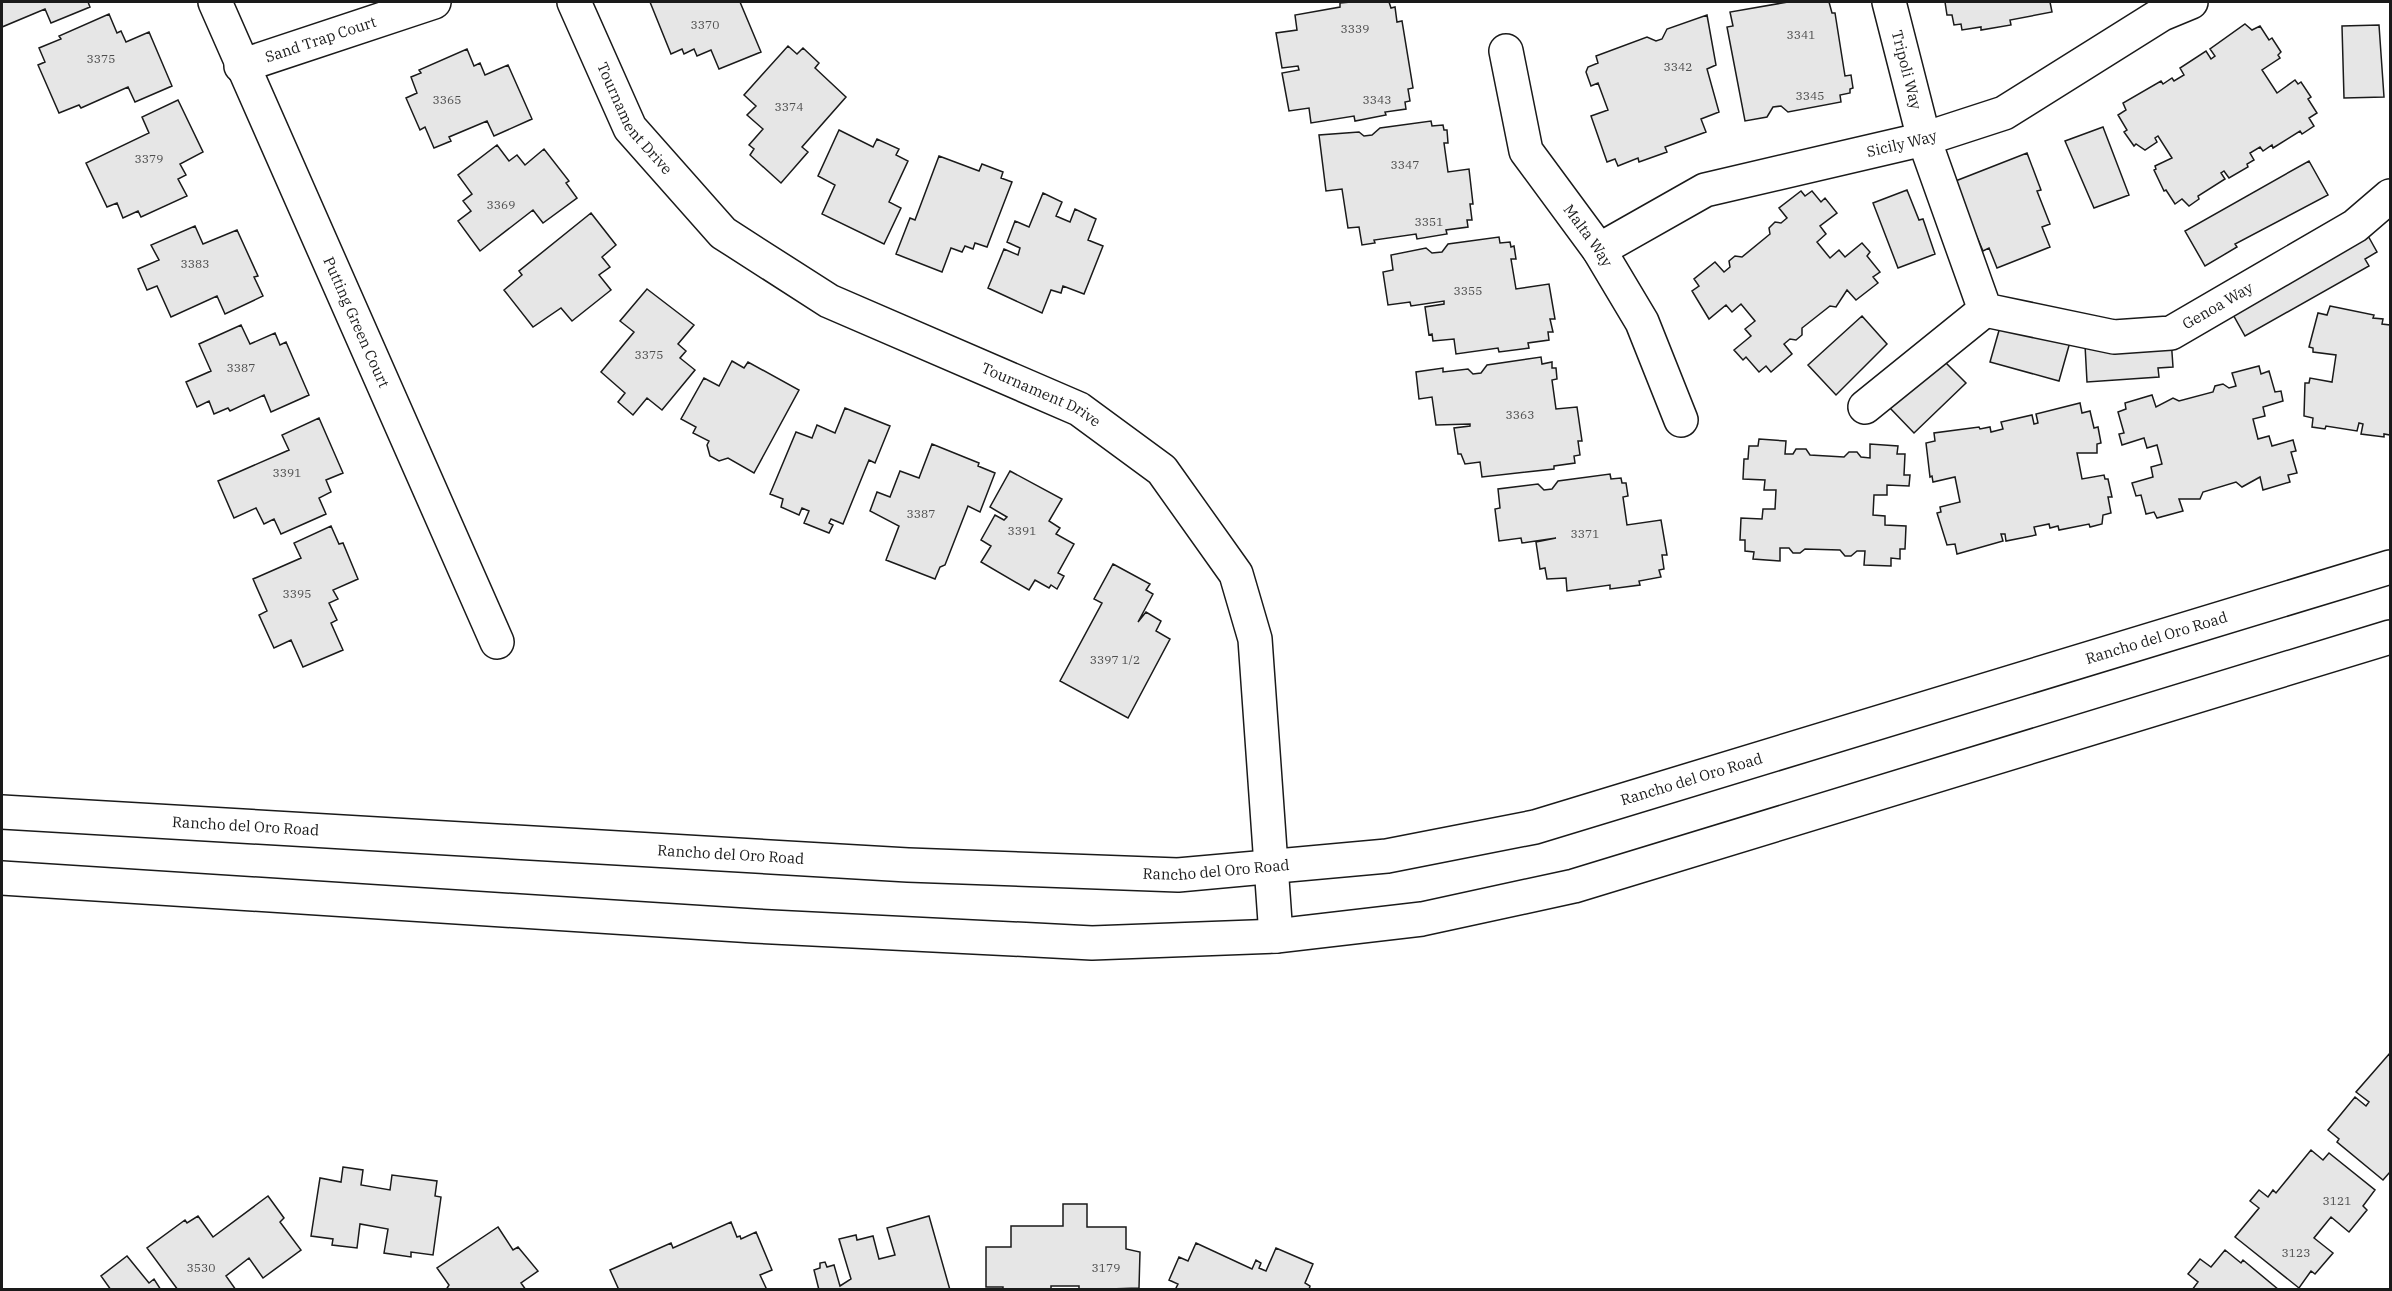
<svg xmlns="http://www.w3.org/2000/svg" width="2392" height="1291" viewBox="0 0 2392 1291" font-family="'IBM Plex Serif',serif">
	<rect width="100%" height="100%" fill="#fff"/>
	<!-- building -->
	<path fill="#e6e6e6" stroke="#1a1a1a" stroke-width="1.5" d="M2,2H88L90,7L51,23L45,9L2,27Z
		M650,2H740L761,52L719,69L711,50L697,56L694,49L684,54L682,49L671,54Z
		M1351,2H1389L1391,8L1395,7L1397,22L1402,21L1413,88L1408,89L1410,101L1405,102L1406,109L1385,112L1386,115L1355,121L1354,116L1311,123L1309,108L1289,111L1282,73L1299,70L1298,66L1282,68L1276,33L1297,30L1295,15L1340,7V3Z
		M1788,2H1829L1832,13H1835L1845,76L1851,75L1853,88L1850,89V93L1840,95L1841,102L1788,112L1781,106L1773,107L1767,117L1745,121L1727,27L1733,26L1730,12Z
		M1945,2H2050L2052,12L2010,20L2011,25L1981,30V27L1962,30L1961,24L1954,25L1952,15H1947Z
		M109,14L117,33L121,31L126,42L149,32L172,86L135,102L128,87L81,108L79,105L59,113L38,65L45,62L39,48L61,39L59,36Z
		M1707,15L1716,65L1707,69L1719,112L1701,119L1706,132L1665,147L1667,152L1639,162L1638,158L1618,166L1615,159L1607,162L1591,116L1608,110L1598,83L1591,86L1586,72L1588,67L1598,63L1596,56L1647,37L1656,41L1662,39L1667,29Z
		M2245,24L2252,30L2260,26L2269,40L2272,38L2281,52L2278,55L2280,58L2262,70L2277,93L2295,80L2298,84L2301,82L2311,97L2308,99L2317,113L2309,118L2314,126L2302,134L2300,131L2273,148L2272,145L2263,151L2260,147L2250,153L2254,160L2247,164L2248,167L2229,178L2224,171L2221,173L2225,179L2198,196L2199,199L2189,206L2182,199L2175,204L2166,190L2164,191L2154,170L2156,169L2155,166L2172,158L2158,136L2155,138L2157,142L2145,150L2136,144L2134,146L2124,132L2127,130L2118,115L2126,110L2123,103L2161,81L2163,84L2172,78L2174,81L2184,75L2180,68L2206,51L2211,59L2215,56L2210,49Z
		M2379,25L2384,97L2344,98L2342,26Z
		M788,46L797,54L803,48L819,63L815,68L846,97L802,147L808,152L781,183L750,155L754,149L749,145L763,129L747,115L756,106L744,95Z
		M467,49L474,66L480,63L485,75L508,65L532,119L494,136L487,121L449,137L451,141L434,148L425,127L420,130L406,98L417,93L411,77L421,73L419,70Z
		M178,100L203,152L180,164L186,175L178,179L187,196L141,217L138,211L123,218L117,203L107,207L86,163L149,133L142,117Z
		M1431,121L1432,126L1443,125L1444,130H1447L1448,143H1444L1448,172L1469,169L1473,204H1470L1472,220H1467L1468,227L1446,230L1447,234L1417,239L1416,234L1374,240L1375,243L1362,245L1359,227L1348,228L1342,189L1326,191L1319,135L1359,132L1364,136L1372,135L1380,128Z
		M2103,127L2129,195L2094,208L2065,141Z
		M839,130L873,147L877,139L899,149L896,155L908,161L889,202L901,208L884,244L822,214L835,185L818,176Z
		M497,145L509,161L517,155L525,165L544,149L569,181L566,183L577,198L543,223L533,210L480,251L458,221L471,211L463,201L472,194L458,175Z
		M2027,153L2041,190L2037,191L2050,224L2042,227L2050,247L1997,268L1989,248L1983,251L1953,182Z
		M939,156L979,171L982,164L1003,172L1001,178L1012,182L987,247L975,243L973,249L965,246L962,252L951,248L942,272L896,254L910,218L915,220Z
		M2309,161L2328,195L2235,244L2237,247L2205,266L2185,231Z
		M1907,190L1919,220L1923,219L1935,254L1898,268L1873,203Z
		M1801,191L1805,196L1812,191L1821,202L1825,198L1837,213L1820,226L1826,234L1817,242L1830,258L1839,250L1845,257L1862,243L1870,252L1867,256L1880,272L1873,277L1878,283L1856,300L1847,290L1836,307L1830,306L1802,328V335L1796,340L1790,339L1784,344L1792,354L1771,372L1766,366L1759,372L1746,357L1743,360L1734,350L1751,336L1745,329L1755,321L1741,304L1732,312L1726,305L1709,319L1692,291L1699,286L1694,279L1715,262L1724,272L1730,267L1729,261L1735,256L1742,257L1770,234L1769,228L1775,222L1781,223L1787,218L1779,208Z
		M1043,193L1062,202L1056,216L1070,222L1075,209L1096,219L1088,240L1103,246L1084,294L1063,286L1061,293L1051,290L1042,313L988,288L1004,249L1018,255L1020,248L1007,242L1015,221L1029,227Z
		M591,213L616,245L602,257L610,267L599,275L611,290L572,321L561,308L533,327L504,290L522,275L519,271Z
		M2362,225L2377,252L2365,259L2369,266L2245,336L2226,302Z
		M195,226L203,244L237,230L258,276L254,277L263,296L225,314L217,296L171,317L157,286L147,290L138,269L159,260L151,245Z
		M1499,237L1500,243L1510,242L1511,247L1514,246L1516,259H1511L1516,289L1549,284L1555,319H1550L1553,332H1548L1549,340L1528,343L1529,348L1499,352L1498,348L1456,354L1454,339L1433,341L1432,334L1429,335L1425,307L1444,304V301L1411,306L1410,302L1388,305L1383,272L1393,270L1391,255L1426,248L1432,253L1442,252L1448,244Z
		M647,289L694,325L678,344L686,351L680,358L695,370L662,410L647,398L633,415L618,402L625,393L601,372L634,332L620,321Z
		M2330,306L2374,315L2373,318L2383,319L2382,324L2390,325V435L2384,434V437L2361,434L2363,424L2359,423L2357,431L2326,426L2325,429L2312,427L2313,418L2304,416L2305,383H2309L2310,378L2332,382L2336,355L2313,352V348L2309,347L2318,313L2327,315Z
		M1862,316L1887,344L1836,395L1808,365Z
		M241,325L250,344L275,333L280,345L286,342L309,395L271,412L264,395L230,411L228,408L214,414L209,401L197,407L186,382L211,371L199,344Z
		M2000,327L2070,342L2059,381L1990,362Z
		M2171,338L2173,367L2158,368L2159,377L2087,382L2085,345Z
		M1938,355L1966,383L1914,433L1889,407Z
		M1541,357L1542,364L1552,362V368H1556L1557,379L1552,380L1556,409L1577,407L1582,441H1578L1580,455L1574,456L1575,463L1554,466V469L1482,477L1480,462L1465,464L1461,454H1458L1454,428L1470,426V424L1436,425L1432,397L1419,399L1416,372L1443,368V372L1468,369L1473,374L1481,373L1487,365Z
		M732,361L744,368L748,362L799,390L754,473L728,458L719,461L710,456L707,445L709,441L693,433L696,427L681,419L704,378L719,386Z
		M2259,366L2261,374L2269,371L2275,392L2281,391L2283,401L2263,407L2265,416L2253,419L2258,439L2269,436L2272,446L2293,440L2296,451L2291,452L2297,473L2288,475L2290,482L2263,490L2260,477L2242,487L2236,482L2203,492L2200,499H2179L2183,511L2157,518L2154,512L2146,514L2141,495L2136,496L2132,483L2153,477L2151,467L2162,464L2157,445L2147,448L2144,438L2122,445L2119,434L2124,433L2118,412L2126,409L2125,403L2152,395L2156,407L2173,398L2179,401L2213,392L2215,386L2223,384L2229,388L2236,386L2232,373Z
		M2080,403L2082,413L2090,411L2094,428L2098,427L2101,443L2097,444V453H2077L2082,479L2104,475L2105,479H2108L2112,497H2108L2111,513L2103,515L2102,524L2090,527L2089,524L2059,530L2058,526L2050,528L2049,524L2034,527L2036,535L2006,541L2005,534H2001L2003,541L1957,554L1955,544L1947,545L1937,513L1941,512L1940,507L1960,502L1955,477L1933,482L1932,476L1930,477L1926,443L1935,441L1934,433L1979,427L1980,429L1990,427L1991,432L2003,429L2001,422L2032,415L2034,424L2038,423L2036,414Z
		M845,408L890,426L875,463L869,460L843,524L831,519L829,523L833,525L829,533L804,523L809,511L802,508L799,515L781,507L783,499L770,494L796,432L812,438L817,425L835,433Z
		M319,418L343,473L326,480L331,492L319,498L326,514L281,534L274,519L264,524L256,508L234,518L218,481L289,450L282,435Z
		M1759,439L1786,441L1785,454H1793L1796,449H1806L1810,455L1844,457L1849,452H1857L1861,457L1870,458V444L1898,446L1897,454H1905L1904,475H1910L1909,486L1887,485V495H1874L1873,515L1885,516V525L1906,526L1905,549H1900V559L1891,558V566L1864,565L1865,551H1857L1851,556H1845L1840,550L1805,549L1800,553H1793L1789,548H1780V561L1753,559L1754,552L1745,551V540H1740L1741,518L1762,519L1763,509H1775L1776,490H1764L1765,480L1743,479L1744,459H1748L1749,446H1758Z
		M932,444L979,463L978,466L995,473L980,512L968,506L945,565L940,567L935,579L886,560L899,526L870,511L877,492L890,497L900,471L919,478Z
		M1010,471L1062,499L1049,521L1060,528L1056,534L1074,544L1058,573L1064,576L1057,589L1051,585L1049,588L1035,580L1029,590L981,562L991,546L981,540L995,515L1004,520L1007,517L990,507Z
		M1610,474L1611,479L1621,478L1622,483H1626L1628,496L1623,497L1627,525L1661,520L1667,555H1662L1664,569L1659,570L1661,577L1639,581L1640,585L1610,589V585L1567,591L1566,578L1547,579L1545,568L1540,569L1536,542L1556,538L1522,543L1521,538L1499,541L1495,509L1500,508L1498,489L1538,484L1544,490L1552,489L1558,481Z
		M331,526L339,544L343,543L358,579L333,590L338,599L329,603L337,620L331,623L343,650L303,667L291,640L274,648L259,615L267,611L253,579L301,558L294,543Z
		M1113,564L1150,584L1146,590L1153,594L1138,622L1146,612L1161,621L1156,631L1170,639L1128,718L1060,681L1102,603L1094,599Z
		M2390,1053V1172L2383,1180L2337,1142L2339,1139L2328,1130L2355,1097L2366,1106L2369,1102L2356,1092Z
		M2311,1150L2323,1160L2329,1153L2375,1190L2363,1206L2367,1210L2349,1232L2331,1217L2314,1238L2333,1253L2315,1274L2311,1271L2299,1288L2235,1237L2259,1208L2250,1201L2259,1190L2268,1197L2273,1190L2276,1193Z
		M343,1167L363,1170L361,1185L390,1190L392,1175L437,1181L435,1196L441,1197L433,1255L411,1252V1257L384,1253L388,1229L360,1224L357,1248L332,1245L333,1239L311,1236L320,1178L341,1182Z
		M268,1196L284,1218L280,1222L301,1250L263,1278L249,1258L226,1276L236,1290H178L147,1248L185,1220L187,1223L198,1216L213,1237Z
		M1063,1204H1087V1227H1126V1249L1140,1252L1139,1288L1079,1290V1286H1051V1290H1003V1287H986V1247H1011V1226H1063Z
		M929,1216L950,1290H819L814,1270L820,1268V1263L825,1262L827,1267L834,1265L840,1286L851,1279L839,1239L856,1235L857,1240L873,1236L879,1259L895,1255L887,1228Z
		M731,1222L737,1237L740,1236L741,1239L756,1232L772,1270L760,1275L767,1290H619L610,1270L671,1243L673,1248Z
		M498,1227L513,1250L518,1247L538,1271L521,1283L526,1290H446L449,1285L437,1268Z
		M1196,1243L1252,1269L1256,1260L1261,1263L1259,1268L1266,1271L1276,1248L1313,1264L1305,1283L1310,1286L1309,1290H1175L1178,1284L1169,1280L1179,1257L1188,1261Z
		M2225,1250L2241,1263L2243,1260L2279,1290H2192L2198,1282L2188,1274L2200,1259L2211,1267Z
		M127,1256L149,1283L154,1279L161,1290H111L101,1276Z"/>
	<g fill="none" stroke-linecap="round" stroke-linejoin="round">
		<!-- minor casing -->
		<g stroke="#1a1a1a" stroke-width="36">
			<g id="minor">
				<path id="s1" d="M215,2L497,642"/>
				<path id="s2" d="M574,2L630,128L723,233L829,301L1079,409L1162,470L1236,574L1255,639L1276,936"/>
				<path id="s3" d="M1889,2L1924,139L1985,310L2114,337L2171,333L2355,226L2390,196"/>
				<path id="s4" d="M1506,51L1526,151L1599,250L1642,322L1681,420"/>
				<path id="s5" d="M241,66L434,2"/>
				<path id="s6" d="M1599,250L1705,190L1924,139L2004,113L2162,14L2191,2"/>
				<path d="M1865,407L1985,310"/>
			</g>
		</g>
		<!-- secondary casing -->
		<g stroke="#1a1a1a" stroke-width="36">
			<g id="secondary">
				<path id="s7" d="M2,812L908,865L1178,875L1387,856L1535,827L2390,567"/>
				<path d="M2,878L754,926L1035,940L1092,943L1276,936L1422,919L1574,886L2390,637"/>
			</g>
		</g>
		<!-- minor -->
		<use href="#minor" stroke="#fff" stroke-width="33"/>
		<!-- secondary -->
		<use href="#secondary" stroke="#fff" stroke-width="33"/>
	</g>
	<g text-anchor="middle" stroke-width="4.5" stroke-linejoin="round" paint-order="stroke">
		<!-- number labels -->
		<g font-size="12" fill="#4d4d4d">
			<text x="705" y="29">3370</text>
			<text x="1355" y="33">3339</text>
			<text x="1801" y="39">3341</text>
			<text x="101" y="63">3375</text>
			<text x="1678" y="71">3342</text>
			<text x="1810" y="100">3345</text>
			<text x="447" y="104">3365</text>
			<text x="1377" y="104">3343</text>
			<text x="789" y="111">3374</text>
			<text x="149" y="163">3379</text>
			<text x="1405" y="169">3347</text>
			<text x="501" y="209">3369</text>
			<text x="1429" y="226">3351</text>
			<text x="195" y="268">3383</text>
			<text x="1468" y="295">3355</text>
			<text x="649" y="359">3375</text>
			<text x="241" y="372">3387</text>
			<text x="1520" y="419">3363</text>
			<text x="287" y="477">3391</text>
			<text x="921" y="518">3387</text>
			<text x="1022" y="535">3391</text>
			<text x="1585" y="538">3371</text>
			<text x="297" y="598">3395</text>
			<text x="1115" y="664">3397 1/2</text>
			<text x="2337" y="1205">3121</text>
			<text x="2296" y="1257">3123</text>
			<text x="201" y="1272">3530</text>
			<text x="1106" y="1272">3179</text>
		</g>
		<!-- street labels -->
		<g font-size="15" fill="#1a1a1a" stroke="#fff">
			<text dy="5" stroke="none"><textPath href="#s5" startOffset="84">Sand Trap Court</textPath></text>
			<text dy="5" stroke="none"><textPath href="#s3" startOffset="70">Tripoli Way</textPath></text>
			<text dy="5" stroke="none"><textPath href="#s2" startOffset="132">Tournament Drive</textPath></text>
			<text dy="5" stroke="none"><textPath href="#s6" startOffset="324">Sicily Way</textPath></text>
			<text dy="5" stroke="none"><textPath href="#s4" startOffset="207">Malta Way</textPath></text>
			<text dy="5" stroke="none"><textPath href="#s3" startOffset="566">Genoa Way</textPath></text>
			<text dy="5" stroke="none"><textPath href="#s1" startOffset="350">Putting Green Court</textPath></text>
			<text dy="5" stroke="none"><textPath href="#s2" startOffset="636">Tournament Drive</textPath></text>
			<text dy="5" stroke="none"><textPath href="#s7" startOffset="2188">Rancho del Oro Road</textPath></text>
			<text dy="5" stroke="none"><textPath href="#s7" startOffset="1702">Rancho del Oro Road</textPath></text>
			<text dy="5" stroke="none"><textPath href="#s7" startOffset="244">Rancho del Oro Road</textPath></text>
			<text dy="5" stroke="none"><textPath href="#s7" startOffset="730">Rancho del Oro Road</textPath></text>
			<text dy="5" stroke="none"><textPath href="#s7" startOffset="1216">Rancho del Oro Road</textPath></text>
		</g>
	</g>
	<!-- border -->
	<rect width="2392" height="1291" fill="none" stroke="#1a1a1a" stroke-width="6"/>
</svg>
